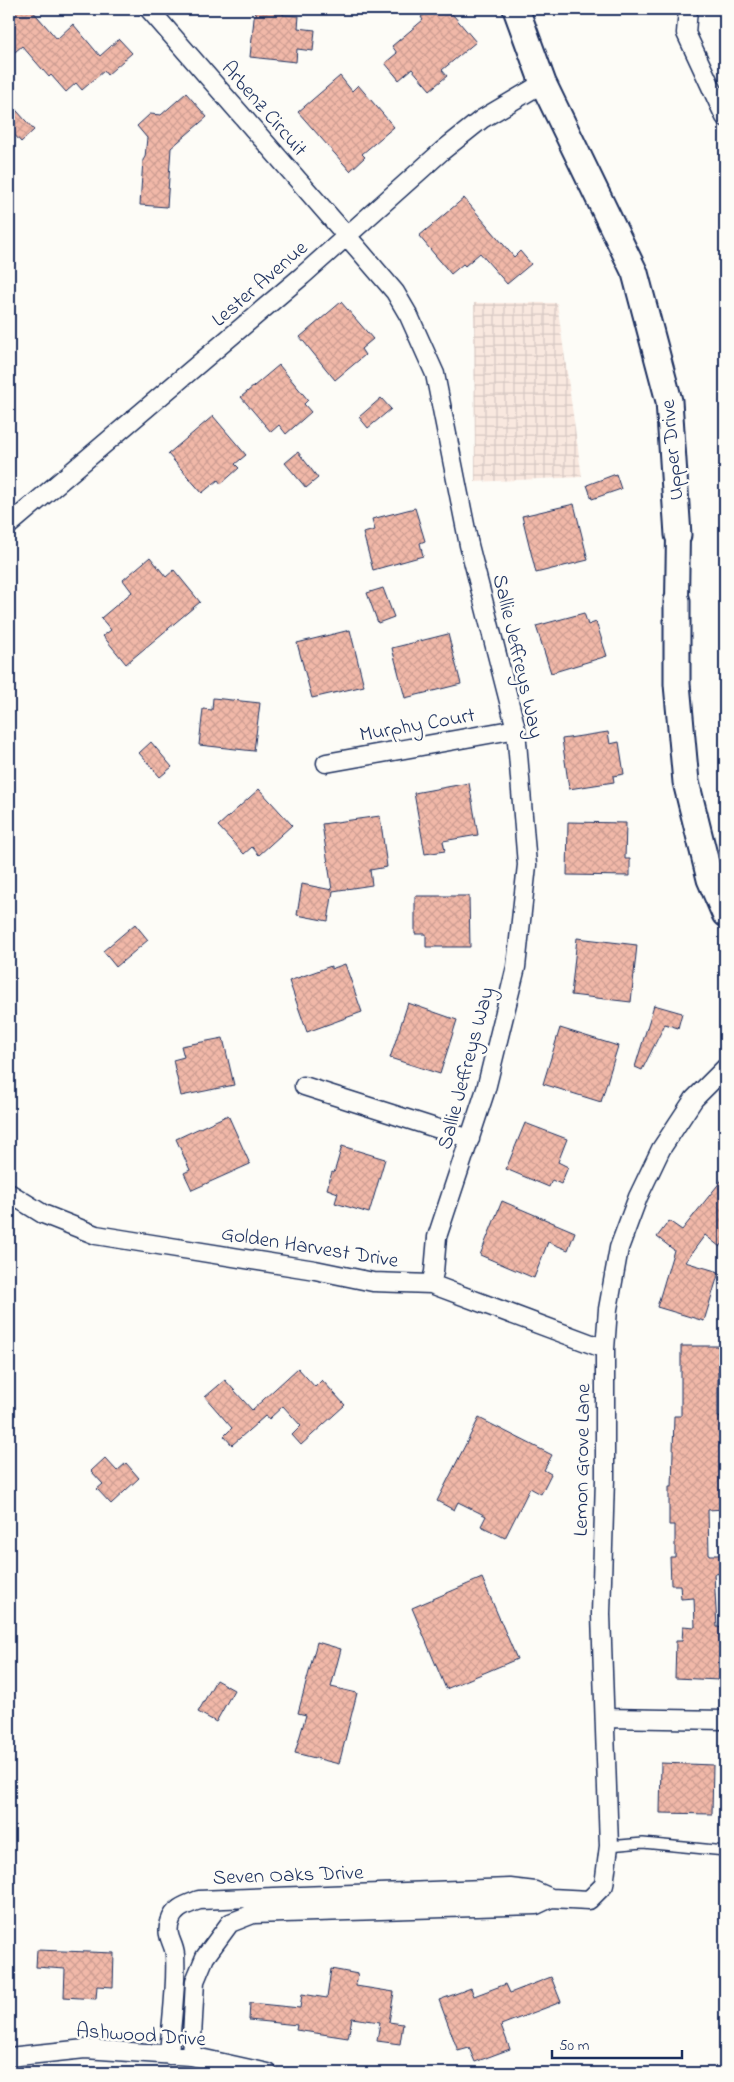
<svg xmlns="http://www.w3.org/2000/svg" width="734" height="2082" viewBox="0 0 734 2082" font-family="'Indie Flower',sans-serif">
	<defs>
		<pattern id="industrial-grid" width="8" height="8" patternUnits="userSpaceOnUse" patternTransform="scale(1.25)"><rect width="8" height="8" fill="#f9e8df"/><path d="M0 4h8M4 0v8" fill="none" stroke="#d5c7c2"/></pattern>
		<pattern id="building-cross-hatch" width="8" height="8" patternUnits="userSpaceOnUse" patternTransform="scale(1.25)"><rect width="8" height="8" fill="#f1b8a8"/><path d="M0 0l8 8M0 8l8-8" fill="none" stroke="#ce9e93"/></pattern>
	</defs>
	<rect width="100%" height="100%" fill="#fdfcf7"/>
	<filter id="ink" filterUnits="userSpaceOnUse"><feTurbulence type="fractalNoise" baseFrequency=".02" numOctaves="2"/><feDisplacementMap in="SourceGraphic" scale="10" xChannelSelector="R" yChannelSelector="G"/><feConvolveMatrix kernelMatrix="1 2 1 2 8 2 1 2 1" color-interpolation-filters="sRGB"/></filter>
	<g filter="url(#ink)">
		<!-- industrial -->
		<path fill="url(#industrial-grid)" d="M474,303H557L582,477L475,482Z"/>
		<!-- building -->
		<path fill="url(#building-cross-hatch)" stroke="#1b2f5e" d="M9,9H31L57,39L73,24L100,56L119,39L132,53L107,75L104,71L82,90L76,83L66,92L51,75L49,77L22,46L9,57Z
			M255,9H283V15L299,16L298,28L315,30L313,51L297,49L296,62L250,57Z
			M430,9H448L476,42L442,70L447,76L430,90L412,69L399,80L385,63L397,53L392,46L423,20L421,17Z
			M340,76L352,91L358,85L394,127L362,154L365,157L350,171L298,112Z
			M186,93L207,117L171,148L167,207L140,205L143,160L145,157L147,138L137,126L150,114L161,115Z
			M9,102L34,130L21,142L9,129Z
			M464,198L514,257L520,251L531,264L507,284L480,253L465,266L463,264L451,274L419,236Z
			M341,302L373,339L361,349L365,355L335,380L300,337Z
			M279,365L308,400L304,404L311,412L286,434L279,425L271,432L241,397Z
			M381,398L391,409L368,428L359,417Z
			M213,416L246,455L235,464L239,468L221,484L218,480L202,493L168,454Z
			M298,452L318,478L306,488L285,463Z
			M616,474L621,489L592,499L587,485Z
			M574,504L588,560L536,573L522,516Z
			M415,508L425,541L420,543L423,556L373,570L363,533L375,530L372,519Z
			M150,557L166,577L174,570L200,602L126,664L103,636L111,630L101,618L132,592L123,580Z
			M383,588L394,617L378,623L367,593Z
			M584,613L588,625L596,622L607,656L551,673L536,626Z
			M350,630L364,686L312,698L297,643Z
			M448,634L461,684L405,698L392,648Z
			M213,698L260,703L254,751L199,745L203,709L212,710Z
			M608,732L610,744L619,742L624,774L613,776L614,782L569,789L562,739Z
			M151,742L172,767L160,777L139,753Z
			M469,783L478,835L443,841L445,851L425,854L414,793Z
			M259,789L292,825L259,855L252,847L244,854L218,826Z
			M380,816L387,867L370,870L372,885L333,891L328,921L297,915L302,884L332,890L322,824Z
			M568,822L626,823L625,859H630V876L567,875Z
			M415,896H469L470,947H426V934H415Z
			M135,924L148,940L116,967L103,951Z
			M577,938L637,945L631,1002L571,995Z
			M345,964L362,1012L307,1032L289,981L331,966V969Z
			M408,1003L457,1020L440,1074L390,1058Z
			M654,1005L682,1013L678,1028L665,1024L642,1070L635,1067Z
			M560,1028L618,1046L601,1102L543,1084Z
			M223,1038L234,1085L181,1096L173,1060L184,1057L181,1046Z
			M228,1115L250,1164L192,1190L184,1173L190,1170L176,1139Z
			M525,1123L567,1139L558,1162L568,1167L561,1184L552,1180L549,1187L506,1169Z
			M342,1146L385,1159L369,1213L335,1203L338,1193L327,1189L332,1172L334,1173Z
			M725,1176V1240L720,1247L705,1235L685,1262L719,1272L704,1321L657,1307L674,1250L657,1237L669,1221L682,1230Z
			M502,1201L575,1232L568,1250L548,1242L534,1278L480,1255Z
			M681,1346H725V1372H718V1417L725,1418V1509L708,1510L709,1555H725V1573L714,1574L717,1627L725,1628V1655L720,1654V1680L675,1678L676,1641H682L683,1626L695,1627L694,1598L681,1599L680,1585H671L670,1557H675V1525H669V1487H672L674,1416H681Z
			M298,1368L315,1387L322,1380L345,1405L301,1445L292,1435L301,1426L283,1406L269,1419L265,1416L232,1445L224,1436L232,1428L205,1397L225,1380L252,1410Z
			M479,1418L552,1455L544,1470L551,1474L541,1494L530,1488L505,1538L481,1526L486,1516L458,1502L454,1510L437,1501Z
			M105,1458L117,1471L126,1463L139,1478L111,1504L97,1489L103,1484L91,1471Z
			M482,1578L517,1659L446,1689L412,1608Z
			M317,1642L341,1649L331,1687L357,1693L339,1764L295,1753L306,1715L298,1713Z
			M216,1680L234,1690L216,1722L198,1712Z
			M661,1763L713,1765L712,1814L660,1813Z
			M37,1950L114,1953L113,1987L97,1986L96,1999L64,1997L65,1969L36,1967Z
			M331,1969L358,1974L356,1986L394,1992L389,2022L403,2024L400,2044L377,2041L380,2022L352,2018L348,2038L296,2030L297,2025L249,2020L250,2003L300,2008L302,1994L327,1998Z
			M551,1977L561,2002L501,2025L510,2049L475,2062L469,2048L458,2051L439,2000L471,1988L474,1996L506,1984L510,1993Z"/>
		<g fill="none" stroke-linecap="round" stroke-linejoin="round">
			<!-- service casing -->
			<g stroke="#1b2f5e" stroke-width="12">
				<path id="service" d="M609,1846L643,1843L725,1851"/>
			</g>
			<!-- minor casing -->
			<g stroke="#1b2f5e" stroke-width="21">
				<path id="minor" d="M149,9L359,250L395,292L409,316L435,374L469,545L516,729L527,865L516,967L486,1089L437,1237L434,1272L431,1284
					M688,9L686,33L725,117
					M9,525L302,276L442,151L482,119L543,83
					M326,763L516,729
					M304,1086L470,1139
					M9,1193L43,1214L96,1235L315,1270L373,1282L431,1284L605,1349
					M605,1718L725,1720
					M169,2055C171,2022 177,1988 175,1955C174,1942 165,1937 170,1922C174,1908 186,1905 199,1900L510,1888L535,1891L551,1898L589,1900L604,1885L609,1846L601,1614L605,1478V1349L608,1309L619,1248L638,1197L661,1149L694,1099L725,1068
					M191,2056L195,1981L205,1957L230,1923L253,1914L536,1905L551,1898
					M9,2057L85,2049L191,2056L268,2073"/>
			</g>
			<!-- tertiary casing -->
			<g stroke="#1b2f5e" stroke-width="26">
				<path id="tertiary" d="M677,601L678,535"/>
			</g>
			<!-- secondary casing -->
			<g stroke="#1b2f5e" stroke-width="29">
				<path id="secondary" d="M516,9L543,83L635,273L669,401L678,535
					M677,601V684L686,782L710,879L725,914"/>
			</g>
			<!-- service -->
			<use href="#service" stroke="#fdfcf7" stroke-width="9"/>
			<!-- minor -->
			<use href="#minor" stroke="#fdfcf7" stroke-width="18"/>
			<!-- tertiary -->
			<use href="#tertiary" stroke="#fdfcf7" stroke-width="22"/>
			<!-- secondary -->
			<use href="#secondary" stroke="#fdfcf7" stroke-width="25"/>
		</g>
	</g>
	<g text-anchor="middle" stroke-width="5" stroke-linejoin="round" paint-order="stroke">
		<!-- street labels -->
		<g font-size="21" fill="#1b2f5e" stroke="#fdfcf7">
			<text transform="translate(265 108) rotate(49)" y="7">Arbenz Circuit</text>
			<text transform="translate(259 283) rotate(-41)" y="7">Lester Avenue</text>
			<text transform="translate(671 450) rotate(-95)" y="7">Upper Drive</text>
			<text transform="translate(519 656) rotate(77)" y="7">Sallie Jeffreys Way</text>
			<text transform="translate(417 724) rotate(-10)" y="7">Murphy Court</text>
			<text transform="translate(465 1068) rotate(-75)" y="7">Sallie Jeffreys Way</text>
			<text transform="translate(310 1246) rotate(9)" y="7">Golden Harvest Drive</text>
			<text transform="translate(581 1460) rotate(-89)" y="7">Lemon Grove Lane</text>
			<text transform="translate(288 1874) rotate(-2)" y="7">Seven Oaks Drive</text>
			<text transform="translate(141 2034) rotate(4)" y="7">Ashwood Drive</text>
		</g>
	</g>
	<!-- margin -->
	<rect width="734" height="2082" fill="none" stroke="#fdfcf7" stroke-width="30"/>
	<rect x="15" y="15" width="704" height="2052" fill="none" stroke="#1b2f5e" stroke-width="2" filter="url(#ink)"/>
	<!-- scale -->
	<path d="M552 2050v8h130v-8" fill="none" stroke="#1b2f5e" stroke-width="2.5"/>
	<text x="559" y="2050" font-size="15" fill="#1b2f5e" stroke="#fdfcf7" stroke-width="4" paint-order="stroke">50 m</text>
</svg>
